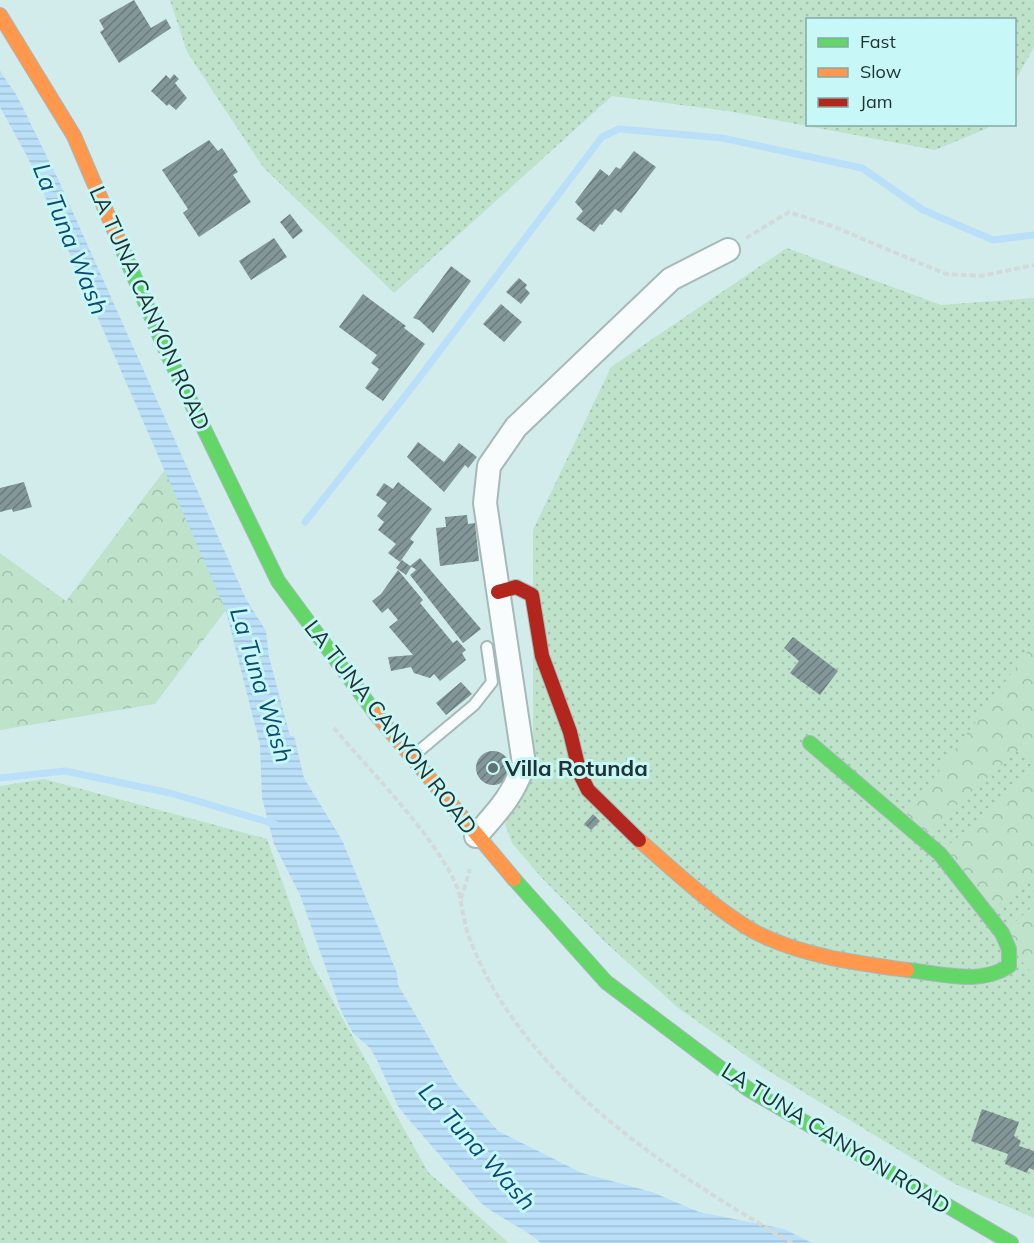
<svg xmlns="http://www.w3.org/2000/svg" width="1034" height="1243" viewBox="0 0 1034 1243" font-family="Mulish,sans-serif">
	<defs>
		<pattern id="grass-dots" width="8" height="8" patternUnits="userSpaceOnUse" patternTransform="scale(1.5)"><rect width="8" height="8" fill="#bee2ca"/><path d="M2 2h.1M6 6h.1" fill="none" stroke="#a3c2ae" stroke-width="1.8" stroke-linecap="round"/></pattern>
		<pattern id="forest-crowns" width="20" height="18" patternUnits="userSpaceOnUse" patternTransform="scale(1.5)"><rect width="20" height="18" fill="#bee2ca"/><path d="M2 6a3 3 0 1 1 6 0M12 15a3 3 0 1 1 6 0" fill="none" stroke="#a3c2ae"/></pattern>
		<pattern id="water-rules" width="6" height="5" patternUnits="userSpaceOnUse" patternTransform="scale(1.5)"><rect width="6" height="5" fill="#badff8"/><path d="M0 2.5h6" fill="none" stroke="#a0c0d5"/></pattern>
		<pattern id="building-hatch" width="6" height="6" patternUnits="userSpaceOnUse" patternTransform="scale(1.5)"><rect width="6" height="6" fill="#839698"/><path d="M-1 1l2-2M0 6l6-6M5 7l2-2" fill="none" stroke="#6b7b7d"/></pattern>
	</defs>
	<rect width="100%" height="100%" fill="#d2ecec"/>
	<!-- grass -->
	<path fill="url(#grass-dots)" d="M170,0H1034V47L1015,81L1014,20H808V124L989,125L988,128L935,150L728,111L612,96L394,293L263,167L187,52Z
		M787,248L941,305L1034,298V1218L955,1184L762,1067L677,1007L604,941L541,877L512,843L505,824L533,766V530L611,367Z
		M44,779L267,839L311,962L428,1172L509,1243H0V786Z"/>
	<!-- forest -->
	<path fill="url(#forest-crowns)" d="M170,463L238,594L155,704L0,730V553L66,601Z
		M1034,643V764L1018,750L927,832L905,817Z
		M1034,771V873L989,913L944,849Z
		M1034,905V971L1027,969L1004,932Z"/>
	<!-- water -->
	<path fill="url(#water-rules)" d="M0,71L17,96L58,179L246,599L266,631L269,657L290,736H294L304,778L342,840L397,973L398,985L455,1082L498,1131L582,1173L652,1192L699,1212L784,1229L812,1243H541C522,1226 498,1218 480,1202L399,1108L377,1060L370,1048L353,1033L342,1013L300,895L274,844L262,798L260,745L226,611L28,158L0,107Z"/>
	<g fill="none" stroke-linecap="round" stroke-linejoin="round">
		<!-- stream -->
		<path stroke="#badff8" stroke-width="7" d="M305,522L413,386L602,137L619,129L722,138L862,168L923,210L993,240L1034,235
			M0,778L65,771L170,793L275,824"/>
	</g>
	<!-- building -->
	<path fill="url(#building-hatch)" d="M134,0L151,28L166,19L171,28L119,63L100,32L104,29L99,20Z
		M174,74L179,79L175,83L187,98L176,110L169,104L167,106L151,91L166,75L170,79Z
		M209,140L218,151L222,148L238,172L233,175L251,202L199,237L183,213L188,209L162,170Z
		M634,151L656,167L621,213L615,209L602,225L600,224L594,232L576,219L583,211L575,202L600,169L609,176L616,167L620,169Z
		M290,214L303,231L293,239L280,222Z
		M274,238L287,257L251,280L239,261Z
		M451,266L471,281L433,333L419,320L413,318Z
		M519,278L527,285L525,288L530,293L521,304L506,292Z
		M363,294L406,326L404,328L425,344L383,401L365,388L379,369L371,363L377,355L339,327Z
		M501,304L522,322L504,342L483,324Z
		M418,442L444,462L459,443L477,457L468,468L465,465L444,492L407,457Z
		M24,482L32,507L13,512L12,509L0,512V488Z
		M398,482L432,509L410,539L414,542L400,562L388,553L396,544L378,530L384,522L377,516L387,503L376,495L384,483L393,489Z
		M467,515L468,524L475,523L479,561L440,566L436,528L446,527L445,517Z
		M420,558L481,629L463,643L410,575L416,570L414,568L411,567L406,575L396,568L402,560L410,566Z
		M398,570L423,600L420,603L453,643L457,640L466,650L462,653L466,660L440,681L434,674L430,678L414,673L411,667L391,671L388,657L413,655L389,627L398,620L388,608L382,613L372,601L381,594Z
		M793,637L838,671L820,695L790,673L799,661L784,648Z
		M461,682L472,694L446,715L436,703Z
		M476 768a17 17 0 1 1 34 0a17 17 0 1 1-34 0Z
		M593,814L600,821L591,830L584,824Z
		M982,1109L1019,1122L1014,1136L1021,1141L1019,1146L1034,1151V1170L1029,1168L1027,1173L1005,1164L1008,1154L971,1141Z"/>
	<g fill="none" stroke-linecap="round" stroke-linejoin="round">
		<!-- lane casing -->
		<g stroke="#a5b9b9" stroke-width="14">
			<path id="lane" d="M413,756L474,705L492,682L487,647"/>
		</g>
		<!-- street casing -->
		<g stroke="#a5b9b9" stroke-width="26">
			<path id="street" d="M476,836C498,811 513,796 524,764L485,503L489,466L516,427L671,279L728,250"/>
		</g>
		<!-- fast casing -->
		<g stroke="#a5b9b9" stroke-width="16">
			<path id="fast" d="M121,246L168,355L278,581L376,714
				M810,743L940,854L1002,933L1009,949V966C980,986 940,973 907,970
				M514,879L606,982L748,1089L1011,1243"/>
		</g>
		<!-- slow casing -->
		<g stroke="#a5b9b9" stroke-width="16">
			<path id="slow" d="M0,15L74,136L121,246
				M376,714L514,879
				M639,840C672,869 717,911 755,932C801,956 856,963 907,970"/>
		</g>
		<!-- jam casing -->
		<g stroke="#a5b9b9" stroke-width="16">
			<path id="jam" d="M498,592L516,587L532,595L542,656L570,732L580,774L588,790L639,840"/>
		</g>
		<!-- path -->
		<path stroke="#d3dada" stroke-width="4" stroke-dasharray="6 3" stroke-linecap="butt" d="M746,238L789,212L832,226L946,274L981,276L1034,265
			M334,728C371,772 431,832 455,882C462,897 462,915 467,931C477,960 493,991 511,1016C582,1117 687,1181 792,1243
			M461,899L470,869"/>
		<!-- lane -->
		<use href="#lane" stroke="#f8fcfc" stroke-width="10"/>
		<!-- street -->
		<use href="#street" stroke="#f8fcfc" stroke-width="22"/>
		<!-- fast -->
		<use href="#fast" stroke="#63d668" stroke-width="14"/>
		<!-- slow -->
		<use href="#slow" stroke="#ff974d" stroke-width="14"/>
		<!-- jam -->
		<use href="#jam" stroke="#b3261e" stroke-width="14"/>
	</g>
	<!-- markers -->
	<circle fill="#5e7474" stroke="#c7f7f6" stroke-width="2" cx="493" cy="768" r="6"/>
	<g text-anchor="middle" stroke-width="6" stroke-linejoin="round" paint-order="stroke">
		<!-- street labels -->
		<g font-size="22" fill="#203333" stroke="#c7f7f6">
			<text transform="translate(150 308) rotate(66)" y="8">LA TUNA CANYON ROAD</text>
			<text transform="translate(391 727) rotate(52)" y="8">LA TUNA CANYON ROAD</text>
			<text transform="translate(836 1138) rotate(32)" y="8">LA TUNA CANYON ROAD</text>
		</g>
		<!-- poi labels -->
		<g font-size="22" font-weight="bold" fill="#203333" stroke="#c7f7f6" text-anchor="start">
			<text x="505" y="776">Villa Rotunda</text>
		</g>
		<!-- water labels -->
		<g font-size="24" font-style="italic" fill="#0a4b73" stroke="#c7f7f6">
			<text transform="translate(70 239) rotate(68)" y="8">La Tuna Wash</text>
			<text transform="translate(261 685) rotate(73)" y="8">La Tuna Wash</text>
			<text transform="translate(477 1147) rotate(48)" y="8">La Tuna Wash</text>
		</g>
	</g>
	<!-- legend -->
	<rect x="806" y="18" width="210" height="108" fill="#c7f7f6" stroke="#84a9a8" stroke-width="1.5"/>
	<rect x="818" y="38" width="30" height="9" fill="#63d668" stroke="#84a9a8" stroke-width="1.5"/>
	<text x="860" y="48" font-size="18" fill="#203333">Fast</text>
	<rect x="818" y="68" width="30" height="9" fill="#ff974d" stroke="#84a9a8" stroke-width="1.5"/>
	<text x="860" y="78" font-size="18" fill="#203333">Slow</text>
	<rect x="818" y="98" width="30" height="9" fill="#b3261e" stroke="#84a9a8" stroke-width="1.5"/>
	<text x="860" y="108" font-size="18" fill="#203333">Jam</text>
</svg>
